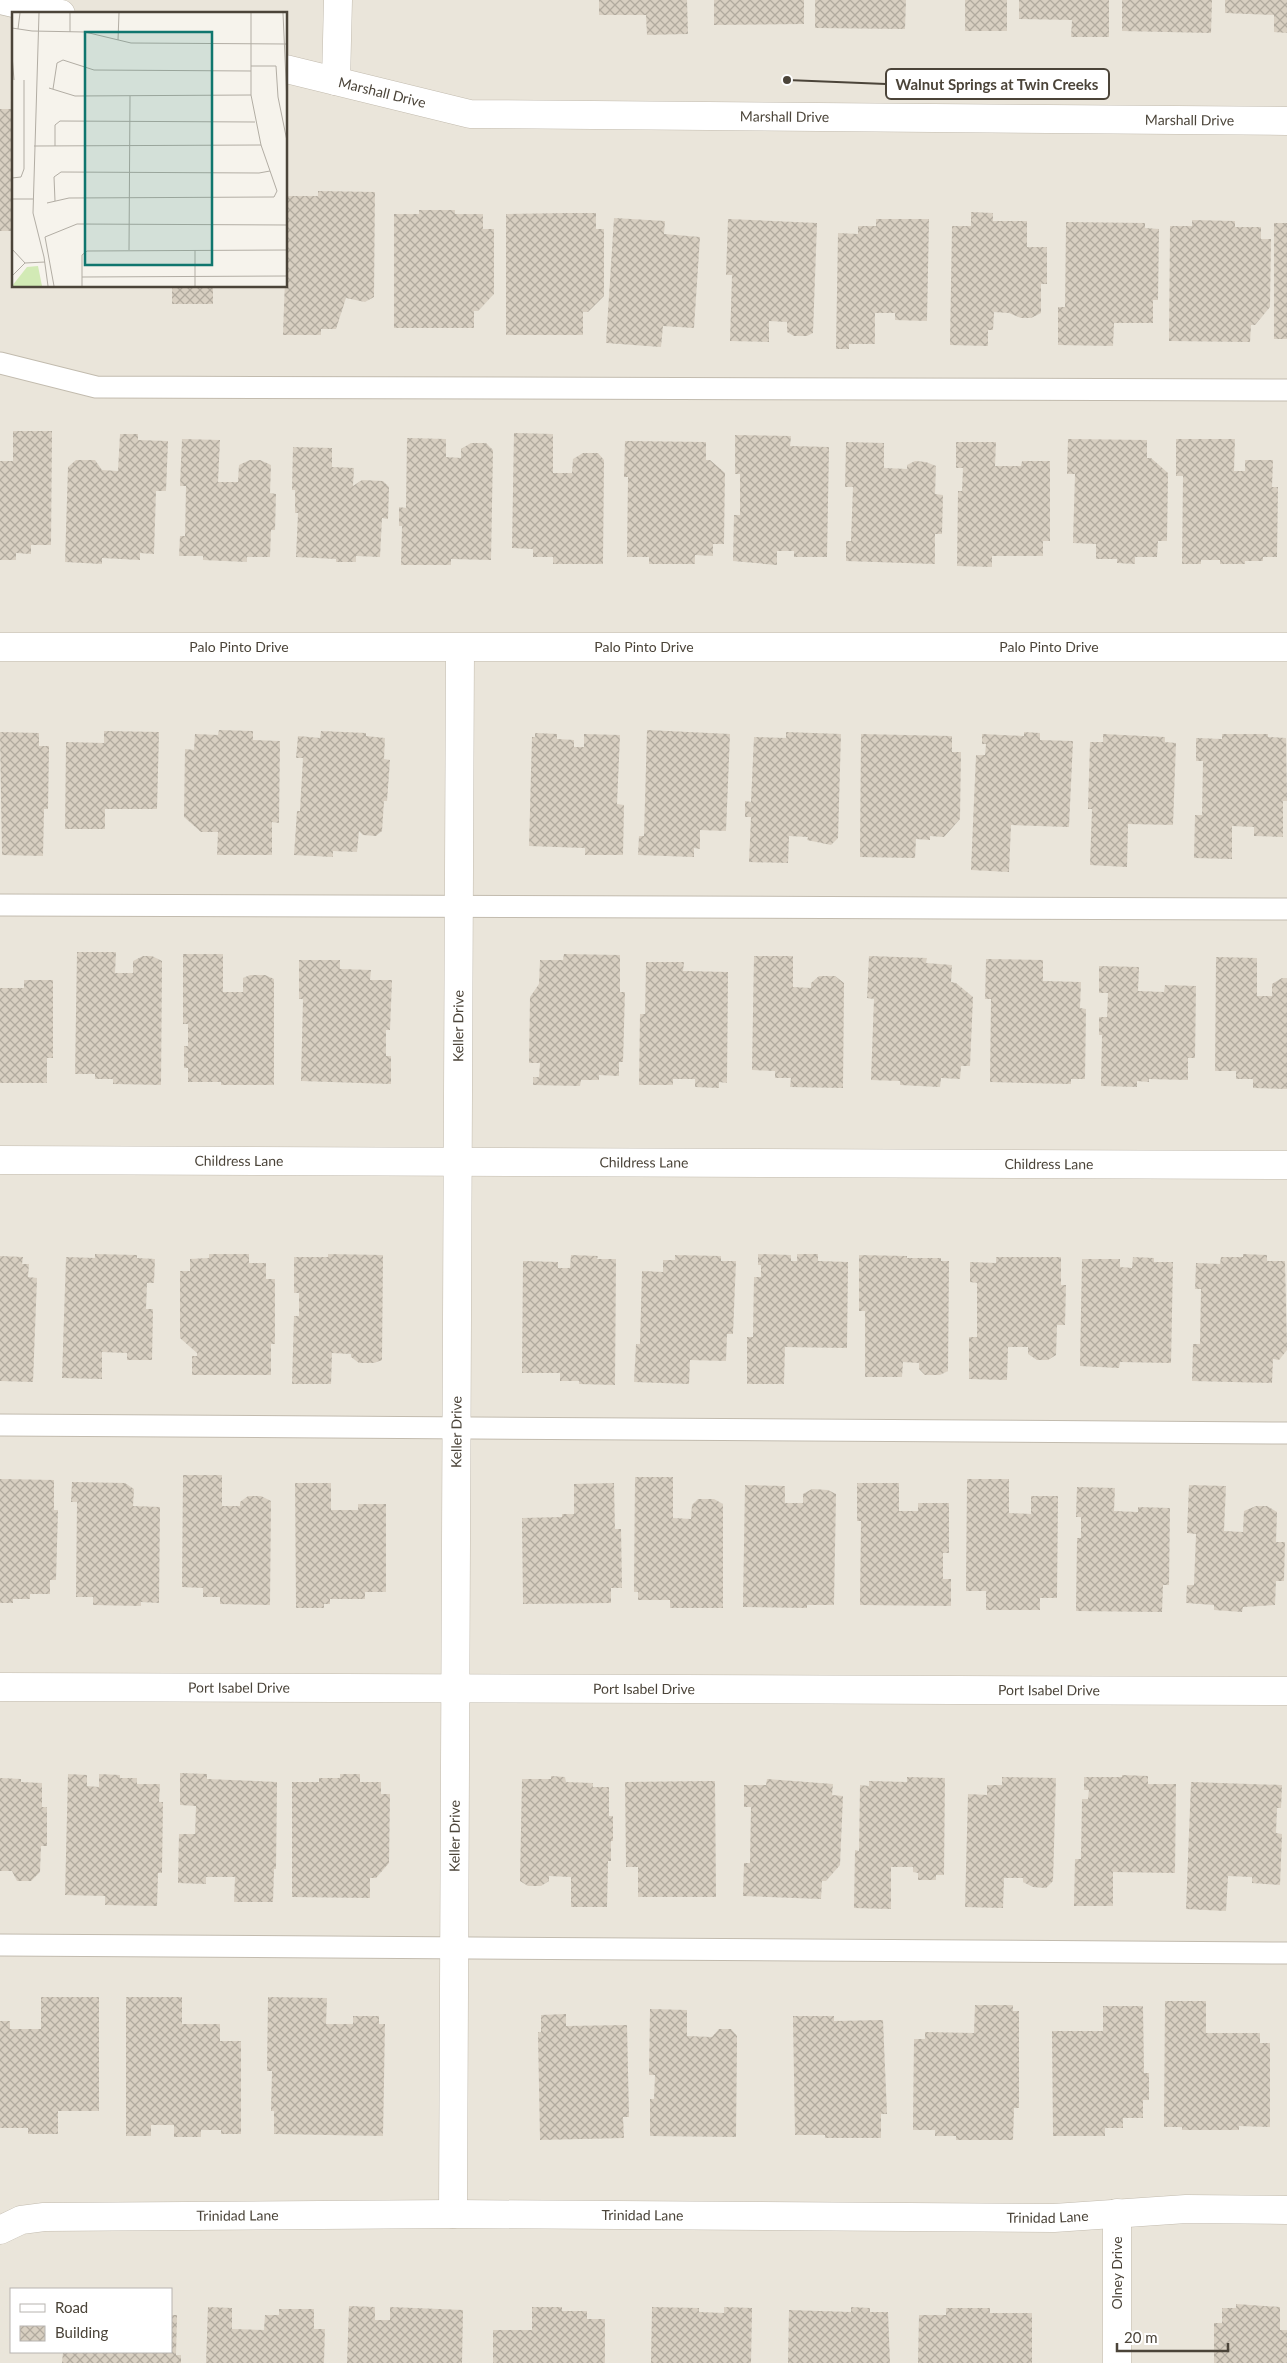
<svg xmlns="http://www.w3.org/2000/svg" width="1287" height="2363" viewBox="0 0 1287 2363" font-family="Lato,sans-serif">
	<defs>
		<pattern id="building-cross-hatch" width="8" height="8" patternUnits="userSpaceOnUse" patternTransform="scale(1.25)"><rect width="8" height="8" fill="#d8cfc1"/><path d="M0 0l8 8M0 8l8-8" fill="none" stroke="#b1aa9e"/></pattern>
	</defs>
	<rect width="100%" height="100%" fill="#f6f3ec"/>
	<!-- residential -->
	<path fill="#eae5da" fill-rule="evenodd" d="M0,0H1287V2363H0ZM14,14H286V286H14ZM11,2289H171V2352H11Z"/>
	<!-- building -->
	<path fill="url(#building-cross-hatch)" d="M599,0H687L688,34L647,35L646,15H599Z
		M714,0H804V24L714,25Z
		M815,0H906L905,29L815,28Z
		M965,0H1007V31H965Z
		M1019,0H1109V37H1071L1072,20L1019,19Z
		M1122,0H1212L1211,33L1122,31Z
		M1225,0H1287V33L1274,32V15L1225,13Z
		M0,109H14V231H0Z
		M318,191L375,192L374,297L365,302L346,298L336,329H321V335H283L288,196H318Z
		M419,210H455V214H483V229H494V294L478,311H474V328H394V214H419Z
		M971,212L993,213V221H1027V247H1047V284H1041V313L1031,318H1021L1009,313L994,312L993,330H988V346L950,345L952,226H971Z
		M567,213H596V229H604V296L588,312H583V335H506V214Z
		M614,218L665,221L664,234L700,237L694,328L663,326L661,347L606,343Z
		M728,219L817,223L813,333L807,336H794L787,332V322L769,321V342L730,341L732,275H726Z
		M876,219H929L927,321L895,320V313H875V344H849V349H836L838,233L858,234V226H876Z
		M1192,220L1235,221V227H1261V239H1271L1270,307L1255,325H1251L1250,342L1169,341L1170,226H1192Z
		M1066,222L1145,223V228L1159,229L1158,300H1153V323H1114L1113,346L1058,345V307H1065Z
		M1274,223H1287V339H1274Z
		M172,286H213V304H172Z
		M13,431H52L51,545H31V554L16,553V560H0V461H13Z
		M514,433L553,434V473H572L573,459L583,453H598L604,460L603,564H553V557H533V549L512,548Z
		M120,434H138V440L168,441L166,491H156L154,554L140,553V560L102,558V564L65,562L68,467L76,460H95L102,470L118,471Z
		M735,435L791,436L790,446L829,447L827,557H794V551H777V565L733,561L734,515H740V474H735Z
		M407,438L446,439V457L461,458V449L471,443H486L493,450L491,560L451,559V565H401L402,526H399V507L406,508Z
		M182,439L220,440L218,482H238L239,465L250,460H260L271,465L270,493L276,494L275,530H271L270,557H247V562L203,560V556H179L180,536H185L186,486H180Z
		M1068,439L1147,440V458H1151L1168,473L1167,541H1158L1157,557H1135V564L1117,563V559H1096V544L1073,543L1075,474H1067Z
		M1176,439H1235L1234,471H1245V460H1273L1272,487H1278L1277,557H1263V561H1245V564H1220V560H1201V564H1182L1183,476H1176Z
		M625,441L706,442V460H710L725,473L724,544H713V556L695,555V564H649V557H627L628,477H624Z
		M846,442L884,443V468L907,469V465L915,461L926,462L936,466L935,494L943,495L942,534H935V564L846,561V541H851L853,487H845Z
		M956,442H996L995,466H1021L1022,461H1050V541H1043V556H992V567L957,566L958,491H962L963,468H956Z
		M293,447L332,448V467L354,468L353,486L362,480L383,481L389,487L388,519L382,518L380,557L356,556V562H336V559L296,557L298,513H295V490H292Z
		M219,730L253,731V740L280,741L279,823L272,822V855H217L218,832H201L184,817L185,749L194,750L195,734L218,735Z
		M647,730L730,734L726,831L700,830V849L694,848V857L638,855L639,836H644Z
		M104,731L159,732L157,809H105V829H65L66,742L104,743Z
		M321,731L366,733V736L385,738L384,759L390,760L387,801H384L382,831L376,836L363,835L359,831L357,852L333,851V857L294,855L297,811H300L303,758H296L298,736L320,738Z
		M0,732L39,733V746H49L48,809H44L43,856L2,855Z
		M786,732L841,734L838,838L831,845L807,840L808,837L789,836L788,863L749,862L751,817H745V801L751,802L754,737L786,738Z
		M1024,732L1040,733V740L1073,741L1069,827L1011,825L1009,872L971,870L976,755H985L986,744H982V734L1024,736Z
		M535,733L557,734V739L574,740V747H584V734L620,735L617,804L624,805L623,855H585V848L529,846L532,737H535Z
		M861,734L952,736V752H961L960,819L944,837L930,836V840L916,839L915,858L860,857Z
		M1103,734L1165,737V742L1176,743L1173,825L1128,824L1127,867L1090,865L1092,809H1088L1090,742H1103Z
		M1222,734H1268V737L1286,738L1287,801H1283V837L1254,836V827L1232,826V859L1194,858L1195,815H1202L1203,761H1196V738L1222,739Z
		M77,952H116L115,973H133V961L143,956H152L162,961L161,1085L113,1084V1079H95V1074H75Z
		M183,954H223V992H243V978L250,975H265L274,979V1085H221V1082H188V1068H184V1046H188V1024H183Z
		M564,954L620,955V992H625L623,1062H619V1076L599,1075V1080H581L580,1086L533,1085V1077H539L540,1063H529L530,997L539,984L540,960H563Z
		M754,956H793V987L811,988V983L819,976H835L844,983L843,1088L790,1087L791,1078H775V1071L752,1070Z
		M869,956L927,958L926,963L952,965L951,982L956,983L973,997L970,1066H961L960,1079L941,1078L940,1087L900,1085V1081L871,1080L874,999L867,998Z
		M1216,957L1257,958V996H1272V984L1282,978H1287V1089L1253,1088V1079H1236V1071H1215Z
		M986,959L1043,960V981L1081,982L1080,1008L1086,1009L1085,1079H1071V1084L990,1082L991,999H985Z
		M299,960H340V969L371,970L370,980H392L390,1030H386V1056H391V1084L301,1081L303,999H299Z
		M646,962H684L683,971L728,972L727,1083L719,1082V1088L695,1087V1079H673V1085H639L640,1014H645Z
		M1099,966L1139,967L1138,991L1164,992L1165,985L1196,986L1195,1058H1188V1080L1149,1079V1082L1137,1081V1087L1101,1086L1102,1035H1099V1017H1107L1108,993H1099Z
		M24,980H53V1058H47V1083H0V988H24Z
		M95,1254L137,1255V1258L155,1259L154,1283H147L146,1309H153L152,1360H127V1353L102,1352V1379L62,1378L66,1257L95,1258Z
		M209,1254H249V1263H266V1279H275V1344H271V1375H192V1356H197V1353L180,1338V1271H190V1259L209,1258Z
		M328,1254L383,1255L382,1360L374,1363H359L351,1357V1354L332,1353L331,1384H292L294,1316H299V1293H294V1257H328Z
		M758,1254L791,1255V1261H797V1254H818V1261L848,1262L847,1348L785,1347L784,1384H747V1337H753L754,1277H761V1265H758Z
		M1243,1254L1267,1255V1261H1285L1287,1350L1279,1360L1273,1359L1272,1383L1192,1381L1193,1344H1200L1201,1289H1195L1196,1263L1220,1264L1221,1257H1243Z
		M571,1255L598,1256L597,1259H616L615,1385L579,1384V1381H560V1373H522L523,1261L558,1262V1268H570Z
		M675,1255L721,1256V1261H736L733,1334H727L726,1361L690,1360L689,1384L634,1382L636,1344H640L642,1271L663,1272V1260H675Z
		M859,1255L907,1256V1258H941V1261H949L948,1371L940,1375H925L919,1369V1363L903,1362L902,1377H865V1311H859Z
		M0,1256L23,1257L22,1264H29L28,1277L37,1278L33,1382L0,1381Z
		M996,1257H1061V1285H1066L1065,1325H1057L1056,1355L1048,1360H1037L1028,1354V1347H1008L1007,1380L969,1379V1337H977V1283L970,1282V1262L996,1263Z
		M1133,1257L1154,1258V1262H1173L1171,1363L1120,1362L1119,1368L1080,1366L1082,1259H1120V1267L1132,1268Z
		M183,1475H222V1506H240V1502L248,1496H261L271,1501L270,1605L220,1604V1597H203V1588L182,1587Z
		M635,1477H673V1518L691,1519L692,1505L698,1499H714L723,1504V1608H670V1600H638V1592H634Z
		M0,1479L54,1480V1510H58L56,1580H50V1594H30V1599H13V1603H0Z
		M967,1479H1009V1513L1031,1514V1496H1058L1057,1598H1040V1610H986V1591H966Z
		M72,1482L125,1483L134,1489L133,1506L160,1507L159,1603L141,1602V1606L93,1605V1597H76L77,1502H71Z
		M295,1483H331V1510H358V1504H386V1592H365V1599H330V1604H324V1608H296Z
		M614,1483L615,1529H621L622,1588H611V1603L523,1604L522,1518L562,1517V1514H574V1484Z
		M857,1483H899V1511H918V1503H949V1553H943V1579H951V1606L860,1605L861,1521H857Z
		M745,1485L785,1486V1503H803V1494L812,1489L828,1490L836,1494L834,1605H807V1608L743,1607Z
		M1189,1485L1226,1486L1224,1531L1243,1532L1244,1511L1256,1506H1267L1277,1512L1276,1542H1285L1284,1581H1276L1275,1605L1243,1607L1242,1612L1214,1610V1605L1186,1603L1187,1585H1194L1196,1534L1187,1533Z
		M1077,1487L1115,1488L1114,1511L1138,1512V1507L1170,1508L1169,1585H1163L1162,1612L1076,1611L1077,1538H1081V1517H1076Z
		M180,1773L207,1774V1779L277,1782L276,1869H274L273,1902H234L235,1877H206V1884L178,1883L179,1834H195L196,1806L180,1805Z
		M68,1774L87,1775V1786L99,1787V1774L120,1775V1778H137V1784H160L159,1802H163L162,1873H158L157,1906L105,1905V1896L65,1895Z
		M340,1774H360V1782H381V1794H390L389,1863L376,1878H370V1898L292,1897V1782H319V1778H340Z
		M1122,1775L1148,1776V1784H1176L1175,1873L1113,1872V1906H1074L1075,1859H1081L1082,1799H1088L1089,1790H1084V1777H1122Z
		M551,1776L565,1777L566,1782L593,1783V1787H609V1816H613V1841H611V1861H608L607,1907H571V1877L549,1876V1881L541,1886H528L520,1881L522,1779H551Z
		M907,1777L945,1778L944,1875H936V1880H918V1873L913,1872V1867H891V1909L854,1908L855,1850L859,1851L860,1785L869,1786V1781L907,1782Z
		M1002,1777L1056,1778L1053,1881L1046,1888L1033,1887L1023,1882V1878H1004L1003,1908L965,1907L968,1794L987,1795V1785H1002Z
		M0,1778L21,1779V1782L42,1783V1807H47V1846H41L40,1872L31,1881H17L12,1871H0Z
		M767,1779L833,1784L832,1795L843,1796L840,1865L826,1881H822L821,1899L743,1896L744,1863H750L751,1807H744V1785H766Z
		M715,1781L716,1897H638V1867H626L625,1782Z
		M1191,1782L1282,1785L1281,1808H1277L1276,1833L1282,1834L1280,1885L1252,1883V1877L1228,1876L1226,1911L1186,1909Z
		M41,1997H99V2111H58V2134H28V2128H0V2021H10V2029H41Z
		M126,1997H182V2024H220V2041H241V2134H221V2130H201V2137H174V2125H151V2136H126Z
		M268,1997L327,1998L326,2024H353V2016H379V2024H385L383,2136L274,2134V2111H271L272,2071H267Z
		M1165,2001H1206V2033H1260V2043H1270V2127L1239,2126V2130H1182V2127H1164Z
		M975,2005H1013V2011H1019V2108H1014L1013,2140H956V2136H935V2130H913L914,2039H925V2032L974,2033Z
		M1103,2006H1143L1144,2073H1149V2100H1143V2118H1123V2128H1105V2136H1053L1052,2031H1103Z
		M650,2009L687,2010V2036L712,2037L719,2029H731L737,2036L736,2137L650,2136V2099H654L655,2075H649Z
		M566,2014V2026L627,2025L629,2117H623L624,2138L540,2140L538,2032H541V2015Z
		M793,2016H834V2021L883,2020L887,2114H881V2138H825V2135H795Z
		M1236,2304L1280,2307V2330H1287V2363H1214V2323H1222V2308H1236Z
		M349,2306L375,2307V2320H390V2307L463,2310L462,2363H347Z
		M208,2307L232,2308V2329L264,2330L265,2315H279V2309H314V2329H325L324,2363H206Z
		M532,2307H562V2311H587V2319H605V2363H493V2330H532Z
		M652,2307L699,2308V2312L724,2313V2307L752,2308L751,2363H651Z
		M851,2307L870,2308V2312H888L890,2363H788L789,2310L851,2312Z
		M946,2308H990V2313H1032V2363H918L919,2315H946Z
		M171,2315H177L176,2355H181V2363H62L63,2352H171Z"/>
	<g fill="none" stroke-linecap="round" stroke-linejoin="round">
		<!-- service casing -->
		<g stroke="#c2bbae" stroke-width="23">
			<path id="service" d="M0,363L96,387L1287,390
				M0,905L1287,909
				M0,1425L1287,1433
				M0,1945L1287,1953"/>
		</g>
		<!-- minor casing -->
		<g stroke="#c2bbae" stroke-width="29">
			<g id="minor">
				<path d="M0,0L61,14"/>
				<path id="s1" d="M286,69L470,114L1287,121"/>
				<path d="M336,81L338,0"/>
				<path id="s2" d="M0,647H1287"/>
				<path id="s3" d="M0,1160L1287,1165"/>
				<path id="s4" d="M0,1687L1287,1691"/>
				<path d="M1117,2213V2363"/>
				<path id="s5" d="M453,2214L460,648"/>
				<path id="s6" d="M0,2230L21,2220L44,2217L453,2214L1054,2218L1186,2209L1287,2210"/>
			</g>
		</g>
		<!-- service -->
		<use href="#service" stroke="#fff" stroke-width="21"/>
		<!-- minor -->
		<use href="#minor" stroke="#fff" stroke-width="28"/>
	</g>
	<g text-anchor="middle" stroke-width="5" stroke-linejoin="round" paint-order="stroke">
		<!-- street labels -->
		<g font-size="14" fill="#4b4439" stroke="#fff">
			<text dy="5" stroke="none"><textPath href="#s1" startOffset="99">Marshall Drive</textPath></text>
			<text dy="5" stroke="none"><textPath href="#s1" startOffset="504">Marshall Drive</textPath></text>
			<text dy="5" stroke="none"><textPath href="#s1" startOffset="909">Marshall Drive</textPath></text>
			<text dy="5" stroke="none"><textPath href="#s2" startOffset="239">Palo Pinto Drive</textPath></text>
			<text dy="5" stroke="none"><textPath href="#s2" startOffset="1049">Palo Pinto Drive</textPath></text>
			<text dy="5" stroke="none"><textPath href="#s2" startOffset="644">Palo Pinto Drive</textPath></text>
			<text dy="5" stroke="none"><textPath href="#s5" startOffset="1188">Keller Drive</textPath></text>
			<text dy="5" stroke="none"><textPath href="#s3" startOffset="239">Childress Lane</textPath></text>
			<text dy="5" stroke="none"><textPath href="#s3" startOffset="644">Childress Lane</textPath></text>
			<text dy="5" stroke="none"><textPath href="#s3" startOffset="1049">Childress Lane</textPath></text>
			<text dy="5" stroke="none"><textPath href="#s5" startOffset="782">Keller Drive</textPath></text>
			<text dy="5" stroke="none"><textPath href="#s4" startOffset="239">Port Isabel Drive</textPath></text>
			<text dy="5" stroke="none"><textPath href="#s4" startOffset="644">Port Isabel Drive</textPath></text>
			<text dy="5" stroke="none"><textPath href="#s4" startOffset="1049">Port Isabel Drive</textPath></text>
			<text dy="5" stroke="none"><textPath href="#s5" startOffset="378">Keller Drive</textPath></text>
			<text dy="5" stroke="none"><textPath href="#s6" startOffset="645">Trinidad Lane</textPath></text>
			<text dy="5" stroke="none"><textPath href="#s6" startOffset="240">Trinidad Lane</textPath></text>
			<text dy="5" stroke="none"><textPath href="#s6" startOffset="1050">Trinidad Lane</textPath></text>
			<text transform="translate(1117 2273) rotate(-90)" y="5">Olney Drive</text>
		</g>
	</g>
	<!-- overview -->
	<g transform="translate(12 12)">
		<rect width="275" height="275" fill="#f6f3ec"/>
		<path d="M26,254L30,274H0L15,255Z" fill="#d2eab5"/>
		<path fill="none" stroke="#b2ada4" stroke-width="1" d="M27,1L21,201L32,245L36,274M271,1L275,91M0,16L20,19L73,20L119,31L275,32M6,17L8,1M58,20V1M106,28L107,1M0,43L2,68M239,54H264L266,85L275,129M37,76L63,84L239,83M41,77L45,51L51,48L82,58L239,59M22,134L249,133M43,134V113L48,109L243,110M0,166L9,165L12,157V68M0,187H21M43,189L42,165L49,160L247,161L258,159M35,191L57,186L262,185L265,179L249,133L239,83V1M0,237L13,251L0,264M117,238L118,84M183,238V274M13,251L33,250M70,265L275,264M42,274L33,225L65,212L275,213M70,274V243L75,239L275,238"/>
		<path fill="#0f766e" fill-opacity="0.15" stroke="#0f766e" stroke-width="2.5" d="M73,20H200V253H73Z"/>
		<rect width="275" height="275" fill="none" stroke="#4b4439" stroke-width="2.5"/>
	</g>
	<!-- callouts -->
	<path fill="none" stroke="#4b4439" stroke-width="2" d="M787 80L886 84"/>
	<circle fill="#4b4439" stroke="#fff" stroke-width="2" cx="787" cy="80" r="5"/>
	<rect fill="#fff" stroke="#4b4439" stroke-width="2" x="886" y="69" width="223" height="30" rx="5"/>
	<g font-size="15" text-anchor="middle" font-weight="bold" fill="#4b4439">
		<text x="997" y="90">Walnut Springs at Twin Creeks</text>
	</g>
	<!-- legend -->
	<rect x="10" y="2288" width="162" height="65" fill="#ffffff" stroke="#b7b4b0"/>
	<rect x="20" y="2304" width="25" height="8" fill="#ffffff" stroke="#b7b4b0"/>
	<text x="55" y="2313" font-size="15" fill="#4b4439">Road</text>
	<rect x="20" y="2326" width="25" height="15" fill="url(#building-cross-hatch)" stroke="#b7b4b0"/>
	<text x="55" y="2338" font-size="15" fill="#4b4439">Building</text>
	<!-- scale -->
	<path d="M1117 2343v8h111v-8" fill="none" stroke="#4b4439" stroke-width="2.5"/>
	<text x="1124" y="2343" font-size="15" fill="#4b4439" stroke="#ffffff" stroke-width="4" paint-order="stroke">20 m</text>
</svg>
